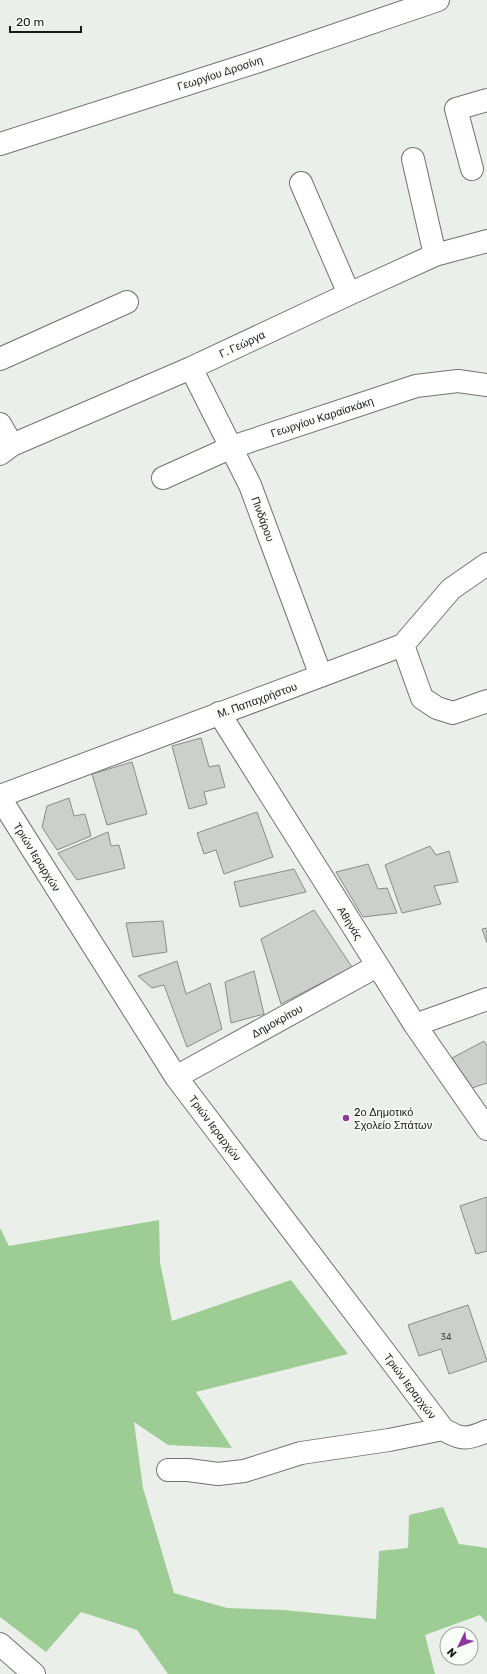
<svg xmlns="http://www.w3.org/2000/svg" width="487" height="1674" viewBox="0 0 487 1674" font-family="Rubik,sans-serif">
	<rect width="100%" height="100%" fill="#ebefea"/>
	<!-- green -->
	<path fill="#9dcd95" d="M159,1220L160,1262L172,1321L291,1280L348,1354L196,1392L232,1448L168,1445L134,1422L143,1488L174,1593L227,1608L284,1610L376,1619L379,1551L408,1548L409,1515L443,1507L459,1544L487,1548V1623L480,1615L425,1635L435,1674H168L137,1630L81,1612L46,1652L0,1617V1228L9,1246Z"/>
	<!-- building -->
	<path fill="#ccd0cb" stroke="#898d88" d="M201,738L209,767L219,765L225,787L204,792L207,804L189,809L172,746Z
		M132,762L147,814L107,825L92,774Z
		M69,798L74,816L85,814L91,836L57,850L42,827L47,806Z
		M257,812L273,857L224,874L216,850L204,854L197,833Z
		M108,832L111,846L119,845L125,868L77,880L58,853Z
		M430,846L436,855L449,851L458,882L434,886L441,904L402,913L385,865Z
		M368,864L378,889L387,888L397,913L363,917L336,872Z
		M294,869L306,892L240,907L234,882Z
		M314,910L352,967L281,1004L261,939Z
		M163,921L167,952L133,957L126,923Z
		M487,928V943L482,929Z
		M177,961L186,994L210,983L222,1029L187,1047L164,985L152,988L138,976Z
		M254,971L264,1014L231,1023L225,982Z
		M484,1041L487,1046V1083L472,1088L452,1058Z
		M487,1197V1251L476,1254L460,1206Z
		M468,1305L487,1361L449,1374L441,1349L419,1356L408,1325Z"/>
	<g fill="none" stroke-linecap="round" stroke-linejoin="round">
		<!-- minor casing -->
		<g stroke="#70746f" stroke-width="24">
			<path id="minor" d="M0,144L259,61L438,0
				M413,159L435,255
				M472,169L456,109L487,100
				M301,183L349,294
				M0,359L127,302
				M191,368L250,485L321,676
				M0,424L12,445
				M0,454L12,445L191,368L349,294L435,255L487,241
				M163,478L232,447L416,386L458,381L487,385
				M403,645L422,698L437,708L453,713L487,701
				M219,713L415,1025L487,1129
				M0,796L403,645L451,589L487,564
				M0,798L176,1077L443,1429C461,1440 467,1440 487,1431
				M415,1025L487,999
				M176,1077L377,966
				M168,1470H188L218,1474L244,1471L301,1453L389,1440L443,1429
				M0,1644L34,1674"/>
		</g>
		<!-- minor -->
		<use href="#minor" stroke="#fff" stroke-width="22"/>
	</g>
	<!-- markers -->
	<circle fill="#9036a1" stroke="#f8fdf8" stroke-width="1.5" cx="346" cy="1118" r="4"/>
	<g text-anchor="middle" stroke-width="3" stroke-linejoin="round" paint-order="stroke">
		<!-- number labels -->
		<g font-size="9" fill="#464846">
			<text x="446" y="1340">34</text>
		</g>
		<!-- street labels -->
		<g font-size="11" fill="#191b19" stroke="#f8fdf8">
			<text transform="translate(220 73) rotate(-18)" y="4">Γεωργίου Δροσίνη</text>
			<text transform="translate(242 344) rotate(-25)" y="4">Γ. Γεώργα</text>
			<text transform="translate(322 417) rotate(-18)" y="4">Γεωργίου Καραϊσκάκη</text>
			<text transform="translate(263 519) rotate(70)" y="4">Πινδάρου</text>
			<text transform="translate(257 700) rotate(-20)" y="4">Μ. Παπαχρήστου</text>
			<text transform="translate(37 857) rotate(58)" y="4">Τριών Ιεραρχών</text>
			<text transform="translate(350 923) rotate(58)" y="4">Αθηνάς</text>
			<text transform="translate(277 1021) rotate(-29)" y="4">Δημοκρίτου</text>
			<text transform="translate(215 1128) rotate(53)" y="4">Τριών Ιεραρχών</text>
			<text transform="translate(410 1386) rotate(53)" y="4">Τριών Ιεραρχών</text>
		</g>
		<!-- poi labels -->
		<g font-size="11" fill="#191b19" stroke="#f8fdf8" text-anchor="start">
			<text x="354" y="1116">2ο Δημοτικό<tspan x="354" dy="13">Σχολείο Σπάτων</tspan></text>
		</g>
	</g>
	<!-- north arrow -->
	<g transform="translate(459 1646) rotate(227)"><circle r="19" fill="#f8fdf8" stroke="#9fa39f"/>
	<path d="M0-3L7 15L0 10L-7 15Z" fill="#9036a1"/>
	<text y="-6" font-size="11" font-weight="bold" text-anchor="middle" fill="#191b19">N</text>
	</g>
	<!-- scale -->
	<path d="M10 26v6h71v-6" fill="none" stroke="#191b19" stroke-width="2"/>
	<text x="16" y="26" font-size="12" fill="#191b19" stroke="#f8fdf8" stroke-width="3" paint-order="stroke">20 m</text>
</svg>
